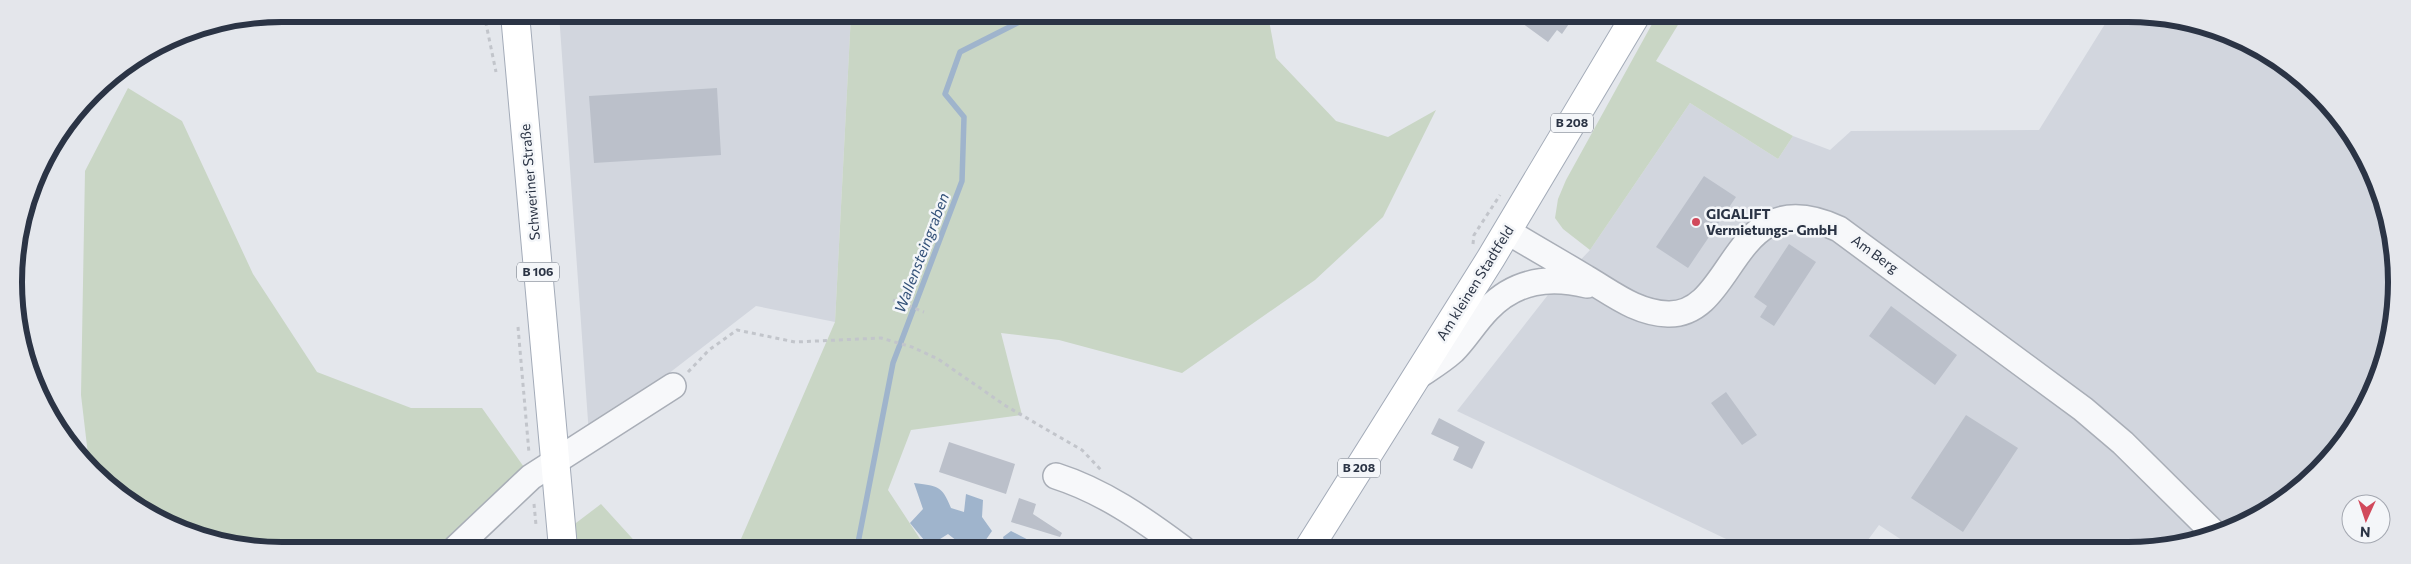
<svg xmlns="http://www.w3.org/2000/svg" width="2411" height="564" viewBox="0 0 2411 564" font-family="Commissioner,sans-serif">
	<rect width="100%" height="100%" fill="#e4e7ec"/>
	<!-- built -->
	<path fill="#d2d6de" d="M559,14H851L835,322L756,306L589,435Z
		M2110,16H2164L2263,50L2342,119L2388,213L2395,317L2369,401L2318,472L2247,523L2164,548H1914L1879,525L1862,548H1745L1457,411L1551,291L1590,250L1690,103L1778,159L1793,136L1830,150L1851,131L2039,130Z"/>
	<!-- green -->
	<path fill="#c9d6c5" d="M851,14L1268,15L1276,58L1336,121L1388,137L1436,110L1383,217L1315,280L1182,373L1059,340L1001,333L1022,415L911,430L888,490L926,548H734L741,539L835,322Z
		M1657,15H1684L1656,61L1793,136L1778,159L1690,103L1590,250L1563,229L1555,218L1558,199L1566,180Z
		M128,88L182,121L253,274L317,372L411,408H482L531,477L456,548H247L148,514L89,463L81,395L85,171Z
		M601,504L641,548H543Z"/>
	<!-- water -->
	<path fill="#9fb4cc" d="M914,483C937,486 942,485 951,508L964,512L966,494L983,500L982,517L992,531L983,544L966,548L948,534L929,546L910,523L923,509Z
		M1011,531L1044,548H1006L1003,537Z"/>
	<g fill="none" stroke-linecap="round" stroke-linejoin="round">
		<!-- stream -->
		<path stroke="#9fb4cc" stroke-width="5.5" d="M857,548L893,363L962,181L964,117L945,94L960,52L1033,15"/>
	</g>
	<!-- building -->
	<path fill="#bbc0ca" d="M1511,15H1575L1562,34L1557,30L1548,42Z
		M717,88L721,155L594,163L589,96Z
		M1704,176L1736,197L1688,268L1656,247Z
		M1789,244L1816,262L1774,326L1760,317L1767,306L1754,297Z
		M1891,306L1957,355L1935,385L1869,336Z
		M1726,392L1757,435L1742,445L1711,403Z
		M1966,415L2018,448L1963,532L1911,498Z
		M1439,418L1485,442L1472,469L1453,460L1459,447L1431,434Z
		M949,442L1015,464L1006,494L939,472Z
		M1019,498L1036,504L1033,514L1062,533L1060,537L1011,522Z"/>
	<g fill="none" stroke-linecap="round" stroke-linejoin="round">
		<!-- minor casing -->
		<g stroke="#a9aeb7" stroke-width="28">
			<path id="minor" d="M1507,231C1533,247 1560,262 1586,278C1612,293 1636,313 1668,314C1737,316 1730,178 1839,229L2083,409L2123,443L2214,533
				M1418,376C1430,368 1442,361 1453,351C1466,338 1475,322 1488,309C1516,280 1550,276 1587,285
				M1056,476C1103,491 1143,519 1182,548
				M456,548L531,477L673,386"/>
		</g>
		<!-- major casing -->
		<g stroke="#a3abb8" stroke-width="30">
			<path id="major" d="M515,14L563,548
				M1309,548L1491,258L1636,15"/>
		</g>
		<!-- path -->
		<path stroke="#c2c5cb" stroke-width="3" stroke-dasharray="4 4" stroke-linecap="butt" d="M484,14L496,72
			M1473,244L1474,235L1500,195
			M893,300L924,312
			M518,327L529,453
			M688,372L709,350L737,330L795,342L881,338L912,347L938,359L1006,406L1082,450L1102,471
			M534,504L536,525"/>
		<!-- minor -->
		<use href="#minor" stroke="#f7f8fa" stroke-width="25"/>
		<!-- major -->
		<use href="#major" stroke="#fff" stroke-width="28"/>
	</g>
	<!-- markers -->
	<circle fill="#d1495b" stroke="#f4f6f9" stroke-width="2" cx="1696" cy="222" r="5"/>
	<g text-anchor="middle" stroke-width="5" stroke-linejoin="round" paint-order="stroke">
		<!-- shield labels -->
		<g fill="#f4f6f9" stroke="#676e7b" stroke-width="1">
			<rect x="1551" y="113.5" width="42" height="19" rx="4"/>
			<rect x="517" y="262.5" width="42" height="19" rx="4"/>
			<rect x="1338" y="458.5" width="42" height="19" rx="4"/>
		</g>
		<g font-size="12" font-weight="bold" fill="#2b3445">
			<text x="1572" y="127">B 208</text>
			<text x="538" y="276">B 106</text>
			<text x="1359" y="472">B 208</text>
		</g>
		<!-- street labels -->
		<g font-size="14" fill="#2b3445" stroke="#f4f6f9">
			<text transform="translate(530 182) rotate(-95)" y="5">Schweriner Straße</text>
			<text transform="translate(1875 254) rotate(36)" y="5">Am Berg</text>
			<text transform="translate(1475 283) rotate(-58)" y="5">Am kleinen Stadtfeld</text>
		</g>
		<!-- poi labels -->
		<g font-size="14" font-weight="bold" fill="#2b3445" stroke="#f4f6f9" text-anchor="start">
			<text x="1706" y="219">GIGALIFT<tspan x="1706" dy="16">Vermietungs- GmbH</tspan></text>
		</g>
		<!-- water labels -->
		<g font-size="15" font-style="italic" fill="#34527a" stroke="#f4f6f9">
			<text transform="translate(922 253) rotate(-69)" y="5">Wallensteingraben</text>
		</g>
	</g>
	<!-- crop -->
	<path d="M0 0H2411V564H0ZM282 22H2128A260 260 0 0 1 2388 282V282A260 260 0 0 1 2128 542H282A260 260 0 0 1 22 282V282A260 260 0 0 1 282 22Z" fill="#e4e6eb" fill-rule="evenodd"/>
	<path fill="none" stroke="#2b3445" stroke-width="6" d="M282 22H2128A260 260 0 0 1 2388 282V282A260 260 0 0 1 2128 542H282A260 260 0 0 1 22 282V282A260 260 0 0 1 282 22Z"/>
	<!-- north arrow -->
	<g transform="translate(2366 519) rotate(183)"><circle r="24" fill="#f4f6f9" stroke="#a4a8b1"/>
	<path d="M0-4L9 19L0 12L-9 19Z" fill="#d1495b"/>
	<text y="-8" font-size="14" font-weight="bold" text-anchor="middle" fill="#2b3445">N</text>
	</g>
</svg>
